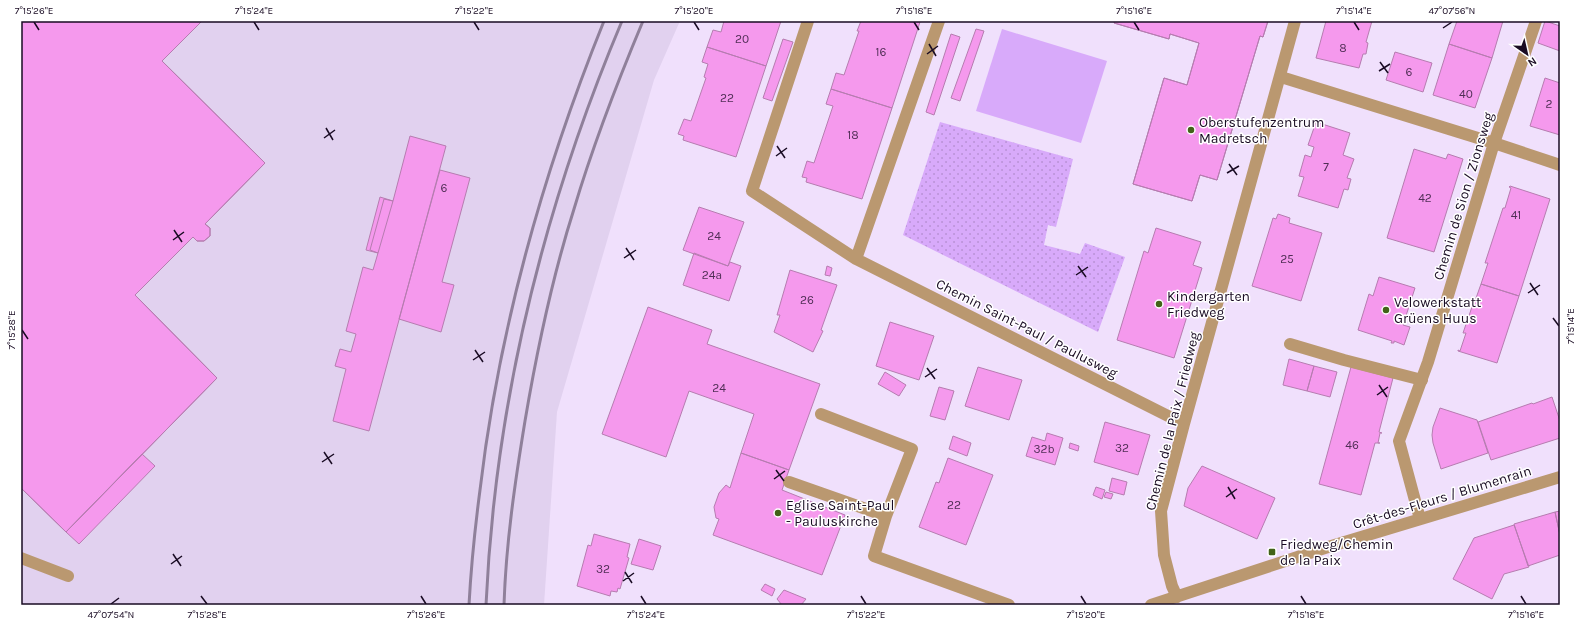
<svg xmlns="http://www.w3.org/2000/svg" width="1581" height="626" viewBox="0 0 1581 626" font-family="Karla,sans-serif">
	<defs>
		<pattern id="grass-dots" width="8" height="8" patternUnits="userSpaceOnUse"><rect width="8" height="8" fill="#d8aafa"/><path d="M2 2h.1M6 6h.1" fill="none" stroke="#b991d6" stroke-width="1.8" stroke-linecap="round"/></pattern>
	</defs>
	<rect width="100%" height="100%" fill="#f0e0fc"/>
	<!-- built -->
	<path fill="#e1d1ef" d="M21,21H680L654,80L557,412L544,605H21Z"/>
	<!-- grass -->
	<path fill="url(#grass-dots)" d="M940,122L1073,159L1056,227L1048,225L1044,245L1080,254L1085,243L1125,257L1098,332L903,235Z"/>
	<!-- garden -->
	<path fill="#d8aafa" d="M1002,29L1107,61L1081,143L976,111Z"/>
	<!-- building -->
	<path fill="#f599ed" stroke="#b67cb0" d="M21,21H202L162,61L265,163L205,224L210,228V236L204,241H197L193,237L135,295L217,378L66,532L21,488Z
		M21,21H202L162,61L265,163L205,224L210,228V236L204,241H197L193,237L135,295L217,378L66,532L21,488Z
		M724,21H781L766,66L707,47L713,30L721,32Z
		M861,21L920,22L892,108L831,89L836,73L844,75L859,31H857Z
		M1115,21H1268L1263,37L1260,36L1217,180L1200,175L1192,201L1133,184L1164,78L1187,85L1199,43L1170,34L1169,39L1114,23Z
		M1115,21H1268L1263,37L1260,36L1217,180L1200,175L1192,201L1133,184L1164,78L1187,85L1199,43L1170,34L1169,39L1114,23Z
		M1326,21H1372L1366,42L1368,43L1366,54H1363L1359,68L1316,58Z
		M1457,21H1503L1492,58L1449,44Z
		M1545,21L1560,26V51L1538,43Z
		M976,29L984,31L960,101L951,98Z
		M951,34L960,37L934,115L926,112Z
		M783,39L793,42L772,101L763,98Z
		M1449,44L1492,58L1475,108L1433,95Z
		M707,47L766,66L736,157L683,140L684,136L678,134L684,119L691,121L706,78L704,77L708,64L702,62Z
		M1395,52L1432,63L1423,92L1386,80Z
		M1545,78L1560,83V135L1530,126Z
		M831,89L892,108L862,199L806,182L807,178L802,177L807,161L814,163L833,106L826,104Z
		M1316,122L1350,133L1343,155L1354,159L1347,178L1351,179L1348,190L1344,189L1338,208L1298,196L1304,177L1299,176L1305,155L1311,157L1314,147L1308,145Z
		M410,136L446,146L369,431L333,421L346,369L335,366L340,349L351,352L356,334L346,331L363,267L373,270L378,253L366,250L380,197L393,201Z
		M1414,149L1446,159L1448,154L1463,159L1434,252L1387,238Z
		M440,170L470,178L442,282L454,285L441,332L399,319Z
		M1510,186L1550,199L1519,296L1481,284L1488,263H1485L1503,208H1505L1511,188L1509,187Z
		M384,199L393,201L378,253L370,250Z
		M699,207L744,222L728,266L683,250Z
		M1278,214L1290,218L1289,223L1322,233L1301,301L1252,286L1273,218L1276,219Z
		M1156,228L1201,242L1193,265L1202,268L1174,358L1117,340L1144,251L1148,253Z
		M694,253L728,266L730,262L741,266L729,301L683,285Z
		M827,266L832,268L830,276L825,275Z
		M790,270L837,285L821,330L823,331L813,352L774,332L780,315H777Z
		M1379,277L1415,288L1403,325L1410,327L1404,345L1394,341V343H1391L1392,341L1358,330L1369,294L1373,296Z
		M1481,284L1519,296L1497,363L1458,351V350L1460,351L1466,333H1463L1474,301H1475Z
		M648,307L712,330L707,344L820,384L789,470L741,453L754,414L689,391L666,457L602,434Z
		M890,322L934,336L919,380L876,366Z
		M1289,359L1314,366L1307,391L1283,385Z
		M1314,366L1337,372L1330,397L1307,391Z
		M978,367L1022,380L1009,420L965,406Z
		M1351,367L1393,378L1379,432L1382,433H1380L1378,443H1380H1375L1361,495L1319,484Z
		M885,372L906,385L899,396L878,384Z
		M939,387L954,391L945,420L930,416Z
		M1552,397L1560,421V438L1491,460L1478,422L1532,403L1533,404Z
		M1440,408L1477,420L1488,453L1441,469L1433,443L1432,435L1433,427Z
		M1105,422L1150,435L1138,475L1094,462Z
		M1047,433L1063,438L1055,465L1026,456L1032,437L1045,441Z
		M953,436L971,443L967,456L949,449Z
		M1070,443L1079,446L1078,451L1069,448Z
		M741,453L789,470L782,490L845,515L822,575L713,535L719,519L716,518L714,507L719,493L726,485L730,488Z
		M142,454L155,466L79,544L66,532Z
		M948,458L993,475L966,545L919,527L936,482L939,483Z
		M1202,466L1275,498L1257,539L1184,506L1188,488Z
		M1112,478L1127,482L1124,495L1109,491Z
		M1096,487L1105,490L1102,499L1093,495Z
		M1106,492L1113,494L1111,499L1104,497Z
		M1560,511V535L1555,512Z
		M1555,512L1560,535V555L1528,566L1514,524Z
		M1514,525L1529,567L1504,574L1492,599L1453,579L1474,538Z
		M594,534L630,544L627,557L629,558L620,589L618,588L617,592L611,591L610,596L577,586L588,545L591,546Z
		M639,539L661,546L653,570L631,564Z
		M765,584L775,589L772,596L761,590Z
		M784,590L806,599L801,605H782L777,599Z"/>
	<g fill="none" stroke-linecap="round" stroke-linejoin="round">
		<!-- lane -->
		<path stroke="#ba9870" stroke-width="12" d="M1290,344L1344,360L1422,380
			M821,414L912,449L886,516L874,556L1009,605
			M789,482L886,516
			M21,558L68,576"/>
		<!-- street -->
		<path stroke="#ba9870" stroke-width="12" d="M808,21L752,191L856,259L1184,424
			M1281,77L1494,143L1560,165
			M856,259L939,21
			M1420,519L1399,441L1428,362L1494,143L1536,21
			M1177,597L1172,586L1164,555L1161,511L1184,424L1295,21
			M1151,605L1328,547L1560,477"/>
		<!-- rail -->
		<path stroke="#8f809a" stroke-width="3" d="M469,605C471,567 475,528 480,490C499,328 543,172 604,21
			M486,605C495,404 544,206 622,21
			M504,605C506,543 515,482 525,421C537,350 552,278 574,209C593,145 617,83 643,21"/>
	</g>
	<!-- ticks -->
	<path fill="none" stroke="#190b23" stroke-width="1.5" d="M34,22L39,30M254,22L259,30M474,22L479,30M694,22L699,30M914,22L919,30M1134,22L1139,30M1354,22L1359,30M1443,28L1452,22M929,44L936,56M927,54L938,46M1380,62L1388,73M1379,71L1390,64M326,128L333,140M324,138L335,130M777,146L785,158M776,156L787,148M1229,164L1237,175M1227,173L1239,166M174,230L182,242M173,240L184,232M626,248L634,260M624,258L636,250M1078,266L1086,277M1076,275L1088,267M1530,283L1538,295M1528,293L1540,285M1553,318L1559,326M22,330L28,339M475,350L483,362M473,360L485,352M927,368L935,379M925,377L937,369M1379,385L1387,397M1377,395L1388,387M324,452L332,464M322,462L334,454M776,470L784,481M774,479L785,471M1228,487L1235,499M1226,497L1237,489M173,554L181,566M171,564L182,556M625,572L632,583M623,581L634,573M201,596L207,604M421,596L426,604M641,596L646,604M861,596L866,604M1081,596L1086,604M1301,596L1306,604M1521,596L1526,604M111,604L119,598"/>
	<!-- markers -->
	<g fill="#426218" stroke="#fff" stroke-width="1.5">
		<circle cx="1191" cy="130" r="4"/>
		<circle cx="1159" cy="304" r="4"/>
		<circle cx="1386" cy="310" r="4"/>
		<circle cx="778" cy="513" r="4"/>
		<rect x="1268" y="548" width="8" height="8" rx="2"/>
	</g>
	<g text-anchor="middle" stroke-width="3" stroke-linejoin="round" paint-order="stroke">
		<!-- number labels -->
		<g font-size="12" fill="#502e56">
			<text x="742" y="43">20</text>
			<text x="1343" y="52">8</text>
			<text x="881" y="56">16</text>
			<text x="1409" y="76">6</text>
			<text x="1466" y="98">40</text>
			<text x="727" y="102">22</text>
			<text x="1549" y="108">2</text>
			<text x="853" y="139">18</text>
			<text x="1326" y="171">7</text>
			<text x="444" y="192">6</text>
			<text x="1425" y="202">42</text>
			<text x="1516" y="219">41</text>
			<text x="714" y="240">24</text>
			<text x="1287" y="263">25</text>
			<text x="712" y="279">24a</text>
			<text x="807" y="304">26</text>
			<text x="719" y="392">24</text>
			<text x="1352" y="449">46</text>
			<text x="1122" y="452">32</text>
			<text x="1044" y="453">32b</text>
			<text x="954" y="509">22</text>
			<text x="603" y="573">32</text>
		</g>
		<!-- poi labels -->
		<g font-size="14" fill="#190b23" stroke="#fff" text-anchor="start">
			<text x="1199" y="127">Oberstufenzentrum<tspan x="1199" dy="16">Madretsch</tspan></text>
			<text x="1167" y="301">Kindergarten<tspan x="1167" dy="16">Friedweg</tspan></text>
			<text x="1394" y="307">Velowerkstatt<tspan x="1394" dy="16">Grüens Huus</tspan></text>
			<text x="786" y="510">Eglise Saint-Paul<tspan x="786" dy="16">- Pauluskirche</tspan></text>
			<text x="1280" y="549">Friedweg/Chemin<tspan x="1280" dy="16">de la Paix</tspan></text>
		</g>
		<!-- street labels -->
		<g font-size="14" fill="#190b23" stroke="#fff">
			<text transform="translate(1463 196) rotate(-73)" y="5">Chemin de Sion / Zionsweg</text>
			<text transform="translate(1027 328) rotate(27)" y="5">Chemin Saint-Paul / Paulusweg</text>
			<text transform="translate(1172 421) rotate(-76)" y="5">Chemin de la Paix / Friedweg</text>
			<text transform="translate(1442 497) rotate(-17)" y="5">Crêt-des-Fleurs / Blumenrain</text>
		</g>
	</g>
	<!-- border -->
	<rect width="1581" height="626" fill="none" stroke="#ffffff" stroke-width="44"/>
	<!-- north arrow -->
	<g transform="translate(1527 54) rotate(146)" stroke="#ffffff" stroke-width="3" paint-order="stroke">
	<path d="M0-3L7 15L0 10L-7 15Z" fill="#190b23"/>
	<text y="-6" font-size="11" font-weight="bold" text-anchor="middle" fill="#190b23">N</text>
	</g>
	<rect x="22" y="22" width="1537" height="582" fill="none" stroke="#190b23" stroke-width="1.5"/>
	<g font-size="10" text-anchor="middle" fill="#190b23">
		<text x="34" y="14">7°15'26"E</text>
		<text x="254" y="14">7°15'24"E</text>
		<text x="474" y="14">7°15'22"E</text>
		<text x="694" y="14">7°15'20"E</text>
		<text x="914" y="14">7°15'18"E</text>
		<text x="1134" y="14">7°15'16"E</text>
		<text x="1354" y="14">7°15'14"E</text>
		<text x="1452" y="14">47°07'56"N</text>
		<text transform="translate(1570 326) rotate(-90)" y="4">7°15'14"E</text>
		<text transform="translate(11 330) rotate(-90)" y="4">7°15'28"E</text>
		<text x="111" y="618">47°07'54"N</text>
		<text x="207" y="618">7°15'28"E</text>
		<text x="426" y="618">7°15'26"E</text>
		<text x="646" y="618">7°15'24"E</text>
		<text x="866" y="618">7°15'22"E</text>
		<text x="1086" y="618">7°15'20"E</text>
		<text x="1306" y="618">7°15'18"E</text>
		<text x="1526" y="618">7°15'16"E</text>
	</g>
</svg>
